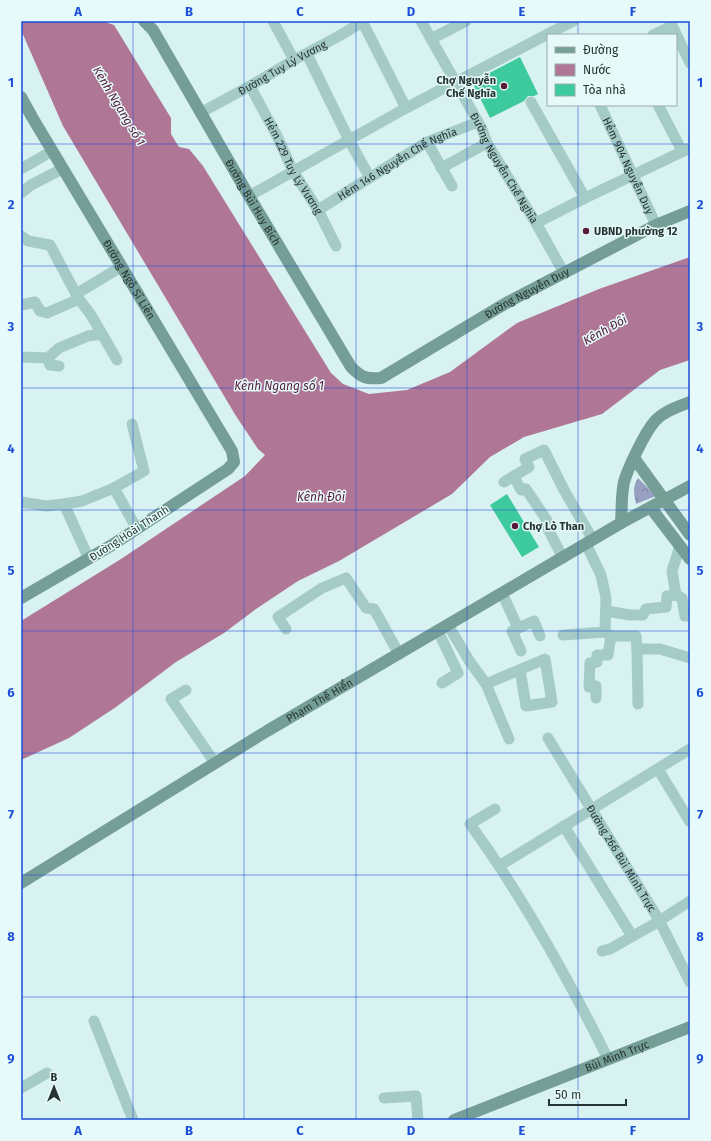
<svg xmlns="http://www.w3.org/2000/svg" width="711" height="1141" viewBox="0 0 711 1141" font-family="'Fira Sans',sans-serif">
	<defs>
		<pattern id="park-crowns" width="20" height="18" patternUnits="userSpaceOnUse"><rect width="20" height="18" fill="#98a1c2"/><path d="M2 6a3 3 0 1 1 6 0M12 15a3 3 0 1 1 6 0" fill="none" stroke="#7c849e"/></pattern>
	</defs>
	<rect width="100%" height="100%" fill="#d8f2f1"/>
	<!-- park -->
	<path fill="url(#park-crowns)" d="M638,478L656,496L636,504C634,494 632,487 638,478Z"/>
	<!-- water -->
	<path fill="#b07695" d="M21,21H102L114,25L171,118V134L179,147L189,149L203,166L331,373L343,384L369,394L407,390L450,372L517,323L599,289L690,257V360L660,370L602,414L524,437L490,457L452,494L339,561L298,581L256,609L224,633L176,662L116,707L69,738L21,760V621L121,559L245,476L265,455L258,449L236,416L63,126L21,30Z"/>
	<!-- building -->
	<path fill="#3dcb9d" d="M520,57L538,94L534,96H528L524,101L490,118L472,82Z
		M507,494L539,547L522,557L490,505Z"/>
	<g fill="none" stroke-linecap="round" stroke-linejoin="round">
		<!-- street -->
		<g stroke="#a4cbc6" stroke-width="11">
			<path d="M273,21L294,60"/>
			<path d="M362,21L406,108"/>
			<path id="s1" d="M421,21L482,129L487,143L536,223L564,273"/>
			<path d="M670,21L690,63"/>
			<path d="M653,35L672,26"/>
			<path d="M431,39L466,21"/>
			<path d="M307,54L349,140L370,178"/>
			<path id="s2" d="M250,86L276,134L293,171L318,210L336,246"/>
			<path d="M531,102L585,198"/>
			<path id="s3" d="M600,105L656,225"/>
			<path d="M658,105L682,151"/>
			<path id="s4" d="M200,113L250,86L294,60L339,36L364,21"/>
			<path d="M427,142L452,186"/>
			<path d="M441,168L487,143"/>
			<path d="M21,169L52,151"/>
			<path d="M21,193L31,185L62,169"/>
			<path d="M249,196L406,108L573,21"/>
			<path id="s5" d="M318,210L427,142L478,122"/>
			<path d="M536,223L585,198L690,148"/>
			<path d="M21,236L28,241L50,245L76,294"/>
			<path d="M21,305L35,302L40,311L47,313L79,299L76,294L121,267"/>
			<path d="M102,334L117,360"/>
			<path d="M21,357L48,358L59,348L88,336L102,334L91,315L79,299"/>
			<path d="M48,358L50,365L59,366"/>
			<path d="M514,477L521,490L526,489L550,525L548,529L563,558"/>
			<path d="M504,482L529,467L525,459L544,450L564,490L593,540"/>
			<path d="M114,488L144,471L132,424"/>
			<path d="M21,502L46,506L64,504L89,559"/>
			<path d="M64,504L82,501L114,488L137,529"/>
			<path d="M586,544L601,575L606,598L605,632"/>
			<path d="M502,593L518,628"/>
			<path d="M676,595L672,571L680,546"/>
			<path d="M606,611L630,615H643L646,609L666,607L667,596L676,595L682,598L685,616H690"/>
			<path d="M448,625L470,662L486,684L509,739"/>
			<path d="M286,629L278,617L322,588L346,578L366,608L374,609L399,654"/>
			<path d="M438,631L458,673L442,683"/>
			<path d="M605,632L611,636H636L637,649H660L690,658"/>
			<path d="M563,635L605,632"/>
			<path d="M637,649L638,704"/>
			<path d="M521,651L512,631L534,621L540,636"/>
			<path d="M486,684L545,659L552,702L526,706L520,670"/>
			<path d="M186,690L171,699L215,763"/>
			<path d="M596,698V686L589,687L590,663L597,662V655H608L611,636"/>
			<path id="s6" d="M548,738L659,920L690,982"/>
			<path d="M658,769L690,822"/>
			<path d="M495,809L470,824C523,897 568,978 608,1059"/>
			<path d="M564,826L632,936"/>
			<path d="M499,866L690,749"/>
			<path d="M602,951L610,949L656,923L690,901"/>
			<path d="M94,1021L133,1120"/>
			<path d="M21,1088L47,1073"/>
			<path d="M384,1098L416,1096L418,1120"/>
		</g>
		<!-- secondary -->
		<g stroke="#759e96" stroke-width="12">
			<path id="s7" d="M144,21L153,30L249,196L351,367C362,378 366,379 381,378L508,302L656,225L690,211"/>
			<path id="s8" d="M21,97L32,117L232,451L234,462L228,469L112,545L21,598"/>
			<path d="M634,458L690,535"/>
			<path d="M651,508L690,559"/>
			<path d="M621,523C622,509 621,496 624,482C628,468 645,432 655,421C664,411 678,407 690,402"/>
			<path id="s9" d="M21,883L267,731L621,523L690,486"/>
			<path id="s10" d="M454,1120L690,1027"/>
		</g>
	</g>
	<!-- grid -->
	<path fill="none" stroke="#1d4ed8" stroke-width="1" stroke-opacity="0.55" d="M133,21V1120M244,21V1120M356,21V1120M467,21V1120M578,21V35M578,105V1120M21,144H690M21,266H690M21,388H690M21,510H690M21,631H690M21,753H690M21,875H690M21,997H690"/>
	<!-- markers -->
	<g fill="#581a39" stroke="#e5faf9" stroke-width="1.5">
		<circle cx="504" cy="86" r="4"/>
		<circle cx="586" cy="231" r="4"/>
		<circle cx="515" cy="526" r="4"/>
	</g>
	<g text-anchor="middle" stroke-width="3" stroke-linejoin="round" paint-order="stroke">
		<!-- street labels -->
		<g font-size="11" fill="#263532" stroke="#e5faf9">
			<text dy="4" stroke="none"><textPath href="#s4" startOffset="94">Đường Tuy Lý Vương</textPath></text>
			<text dy="4" stroke="none"><textPath href="#s5" startOffset="92">Hẻm 146 Nguyễn Chế Nghĩa</textPath></text>
			<text dy="4" stroke="none"><textPath href="#s3" startOffset="67">Hẻm 904 Nguyễn Duy</textPath></text>
			<text dy="4" stroke="none"><textPath href="#s2" startOffset="91">Hẻm 229 Tuy Lý Vương</textPath></text>
			<text dy="4" stroke="none"><textPath href="#s1" startOffset="169">Đường Nguyễn Chế Nghĩa</textPath></text>
			<text dy="4" stroke="none"><textPath href="#s7" startOffset="212">Đường Bùi Huy Bích</textPath></text>
			<text dy="4" stroke="none"><textPath href="#s8" startOffset="212">Đường Ngô Sĩ Liên</textPath></text>
			<text dy="4" stroke="none"><textPath href="#s7" startOffset="606">Đường Nguyễn Duy</textPath></text>
			<text transform="translate(129 533) rotate(-33)" y="4">Đường Hoài Thanh</text>
			<text dy="4" stroke="none"><textPath href="#s9" startOffset="350">Phạm Thế Hiển</textPath></text>
			<text dy="4" stroke="none"><textPath href="#s6" startOffset="141">Đường 266 Bùi Minh Trực</textPath></text>
			<text dy="4" stroke="none"><textPath href="#s10" startOffset="175">Bùi Minh Trực</textPath></text>
		</g>
		<!-- poi labels -->
		<g font-size="11" font-weight="bold" fill="#263532" stroke="#e5faf9" text-anchor="start">
			<text x="496" y="84" text-anchor="end">Chợ Nguyễn<tspan x="496" dy="13">Chế Nghĩa</tspan></text>
			<text x="594" y="235">UBND phường 12</text>
			<text x="523" y="530">Chợ Lò Than</text>
		</g>
		<!-- water labels -->
		<g font-size="12" font-style="italic" fill="#581a39" stroke="#e5faf9">
			<text transform="translate(119 106) rotate(59)" y="4">Kênh Ngang số 1</text>
			<text transform="translate(605 330) rotate(-29)" y="4">Kênh Đôi</text>
			<text x="279" y="390">Kênh Ngang số 1</text>
			<text x="321" y="501">Kênh Đôi</text>
		</g>
	</g>
	<!-- border -->
	<rect width="711" height="1141" fill="none" stroke="#e5faf9" stroke-width="44"/>
	<!-- legend -->
	<rect x="547" y="34" width="130" height="72" fill="#e5faf9" stroke="#99aba9"/>
	<rect x="555" y="47" width="20" height="6" fill="#759e96" stroke="#99aba9"/>
	<text x="583" y="54" font-size="12" fill="#263532">Đường</text>
	<rect x="555" y="64" width="20" height="12" fill="#b07695" stroke="#99aba9"/>
	<text x="583" y="74" font-size="12" fill="#263532">Nước</text>
	<rect x="555" y="84" width="20" height="12" fill="#3dcb9d" stroke="#99aba9"/>
	<text x="583" y="94" font-size="12" fill="#263532">Tòa nhà</text>
	<!-- north arrow -->
	<g transform="translate(54 1087)" stroke="#e5faf9" stroke-width="3" paint-order="stroke">
	<path d="M0-3L7 15L0 10L-7 15Z" fill="#263532"/>
	<text y="-6" font-size="11" font-weight="bold" text-anchor="middle" fill="#263532">B</text>
	</g>
	<!-- scale -->
	<path d="M549 1099v6h77v-6" fill="none" stroke="#263532" stroke-width="2"/>
	<text x="555" y="1099" font-size="12" fill="#263532" stroke="#e5faf9" stroke-width="3" paint-order="stroke">50 m</text>
	<rect x="22" y="22" width="667" height="1097" fill="none" stroke="#1d4ed8" stroke-width="1.5"/>
	<g font-size="13" text-anchor="middle" font-weight="bold" fill="#1d4ed8">
		<text x="78" y="16">A</text>
		<text x="189" y="16">B</text>
		<text x="300" y="16">C</text>
		<text x="411" y="16">D</text>
		<text x="522" y="16">E</text>
		<text x="633" y="16">F</text>
		<text x="11" y="87">1</text>
		<text x="700" y="87">1</text>
		<text x="11" y="209">2</text>
		<text x="700" y="209">2</text>
		<text x="11" y="331">3</text>
		<text x="700" y="331">3</text>
		<text x="11" y="453">4</text>
		<text x="700" y="453">4</text>
		<text x="11" y="575">5</text>
		<text x="700" y="575">5</text>
		<text x="11" y="697">6</text>
		<text x="700" y="697">6</text>
		<text x="11" y="819">7</text>
		<text x="700" y="819">7</text>
		<text x="11" y="941">8</text>
		<text x="700" y="941">8</text>
		<text x="11" y="1063">9</text>
		<text x="700" y="1063">9</text>
		<text x="78" y="1135">A</text>
		<text x="189" y="1135">B</text>
		<text x="300" y="1135">C</text>
		<text x="411" y="1135">D</text>
		<text x="522" y="1135">E</text>
		<text x="633" y="1135">F</text>
	</g>
</svg>
